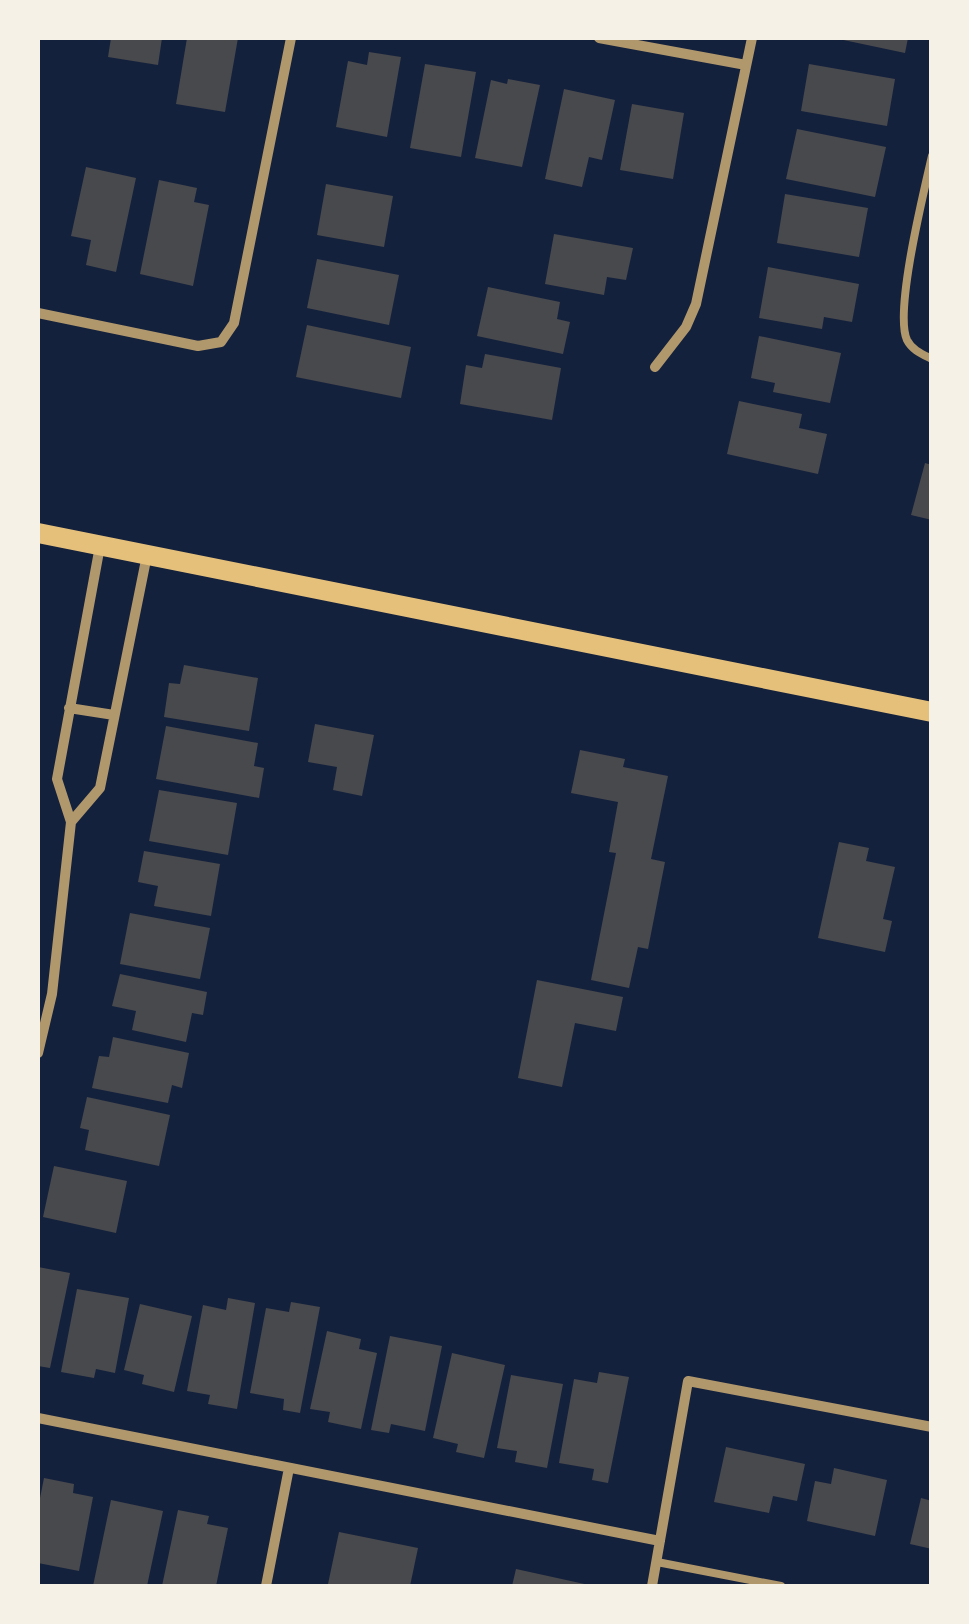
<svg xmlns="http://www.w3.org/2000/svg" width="969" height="1624" viewBox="0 0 969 1624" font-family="'Nunito Sans',sans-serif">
	<rect width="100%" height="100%" fill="#14213d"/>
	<!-- building -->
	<path fill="#48494c" d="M111,38H162L158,65L108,57Z
		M187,38H238L225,112L176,104Z
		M834,38H908L905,53Z
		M369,52L401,57L387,137L336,127L348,61L367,65Z
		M425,64L476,72L461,157L410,148Z
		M809,64L895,79L887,126L801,111Z
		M508,79L540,85L522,167L475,158L491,80L507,84Z
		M564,89L615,100L602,160L589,157L582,187L545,179Z
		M632,104L684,113L673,179L620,170Z
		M797,129L886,147L875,197L786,179Z
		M86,167L136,178L116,272L86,265L91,240L71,236Z
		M159,180L197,188L194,202L209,205L193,286L140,274Z
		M326,184L393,196L384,247L317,235Z
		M785,194L868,208L859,257L777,243Z
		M554,234L633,248L626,280L607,277L604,295L545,284Z
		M317,259L399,275L389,325L307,308Z
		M768,267L859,284L852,322L824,317L822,329L759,318Z
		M488,287L560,302L557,319L570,322L563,354L477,336Z
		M307,325L411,347L401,398L296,377Z
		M759,336L841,353L830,403L773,392L775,383L751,378Z
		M485,354L561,368L552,420L460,404L466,365L482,368Z
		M739,401L802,414L799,428L827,434L818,474L727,454Z
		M925,463L932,465V520L911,515Z
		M184,665L258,678L249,731L164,717L169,683L180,684Z
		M315,724L374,735L362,796L333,790L337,767L308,762Z
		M166,726L258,743L254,766L264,768L259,798L156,779Z
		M580,750L625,759L623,767L668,776L651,859L665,862L648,949L638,947L629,988L591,980L616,853L609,852L618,802L571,793Z
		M159,790L237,803L228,855L149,841Z
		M839,842L869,848L866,861L895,867L883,919L892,921L885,952L818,938Z
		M144,851L220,864L211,916L154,906L158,886L138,882Z
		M130,913L210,928L200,979L120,964Z
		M120,974L207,992L203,1015L192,1013L186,1042L132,1030L136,1011L112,1006Z
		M537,980L623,997L616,1031L575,1023L562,1087L518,1078Z
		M113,1037L189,1053L182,1088L172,1085L168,1103L92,1088L99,1056L109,1057Z
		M87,1097L170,1115L159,1166L85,1150L89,1130L80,1128Z
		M54,1166L127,1181L116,1233L43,1217Z
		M38,1267L70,1273L50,1368L38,1366Z
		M77,1289L129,1298L115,1373L96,1369L94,1378L61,1372Z
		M228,1298L255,1303L237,1409L208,1404L210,1395L187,1391L203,1305L226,1310Z
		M291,1302L320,1307L300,1413L283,1410L284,1399L250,1393L266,1308L289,1312Z
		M140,1304L192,1316L174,1392L142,1384L144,1375L124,1370Z
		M327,1331L361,1339L359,1349L377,1353L361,1429L328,1422L330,1412L310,1409Z
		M390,1336L442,1346L425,1431L391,1424L389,1433L371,1430Z
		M452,1353L505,1365L484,1458L456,1452L458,1444L433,1438Z
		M599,1372L629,1377L608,1483L592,1480L594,1469L559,1463L574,1379L597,1383Z
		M511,1375L563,1384L547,1468L515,1462L517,1451L497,1448Z
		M726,1447L805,1464L797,1501L773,1496L769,1513L714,1502Z
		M834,1468L887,1480L875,1536L807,1521L815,1481L831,1484Z
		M44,1478L74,1484L73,1493L93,1497L79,1571L38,1563V1508Z
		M921,1498L932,1501V1549L910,1544Z
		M111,1500L163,1511L147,1586H93Z
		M178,1510L209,1516L207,1524L228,1528L216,1586L202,1584L201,1586H162Z
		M339,1532L418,1548L410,1586L328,1584Z
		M516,1569L589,1585V1586H512Z"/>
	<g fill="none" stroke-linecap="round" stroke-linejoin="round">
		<!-- service -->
		<path stroke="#b1986c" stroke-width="8" d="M932,156C924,191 894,312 907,340C912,350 922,354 932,359
			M657,1562L781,1586"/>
		<!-- minor -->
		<path stroke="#b1986c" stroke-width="10" d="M599,38L746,65
			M38,313L198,346L221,342L234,323L291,38
			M655,367L686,327L696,304L752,38
			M69,708L114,715
			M71,822L100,788L147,555
			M38,1053L52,994L71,822L57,779L100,546
			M38,1418L660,1541
			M266,1586L289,1468
			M652,1586L688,1381L932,1427"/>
		<!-- secondary -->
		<path stroke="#e5c07b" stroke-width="20" d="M38,533L932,712"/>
	</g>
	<!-- border -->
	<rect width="969" height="1624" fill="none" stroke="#f6f1e7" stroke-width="80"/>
</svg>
